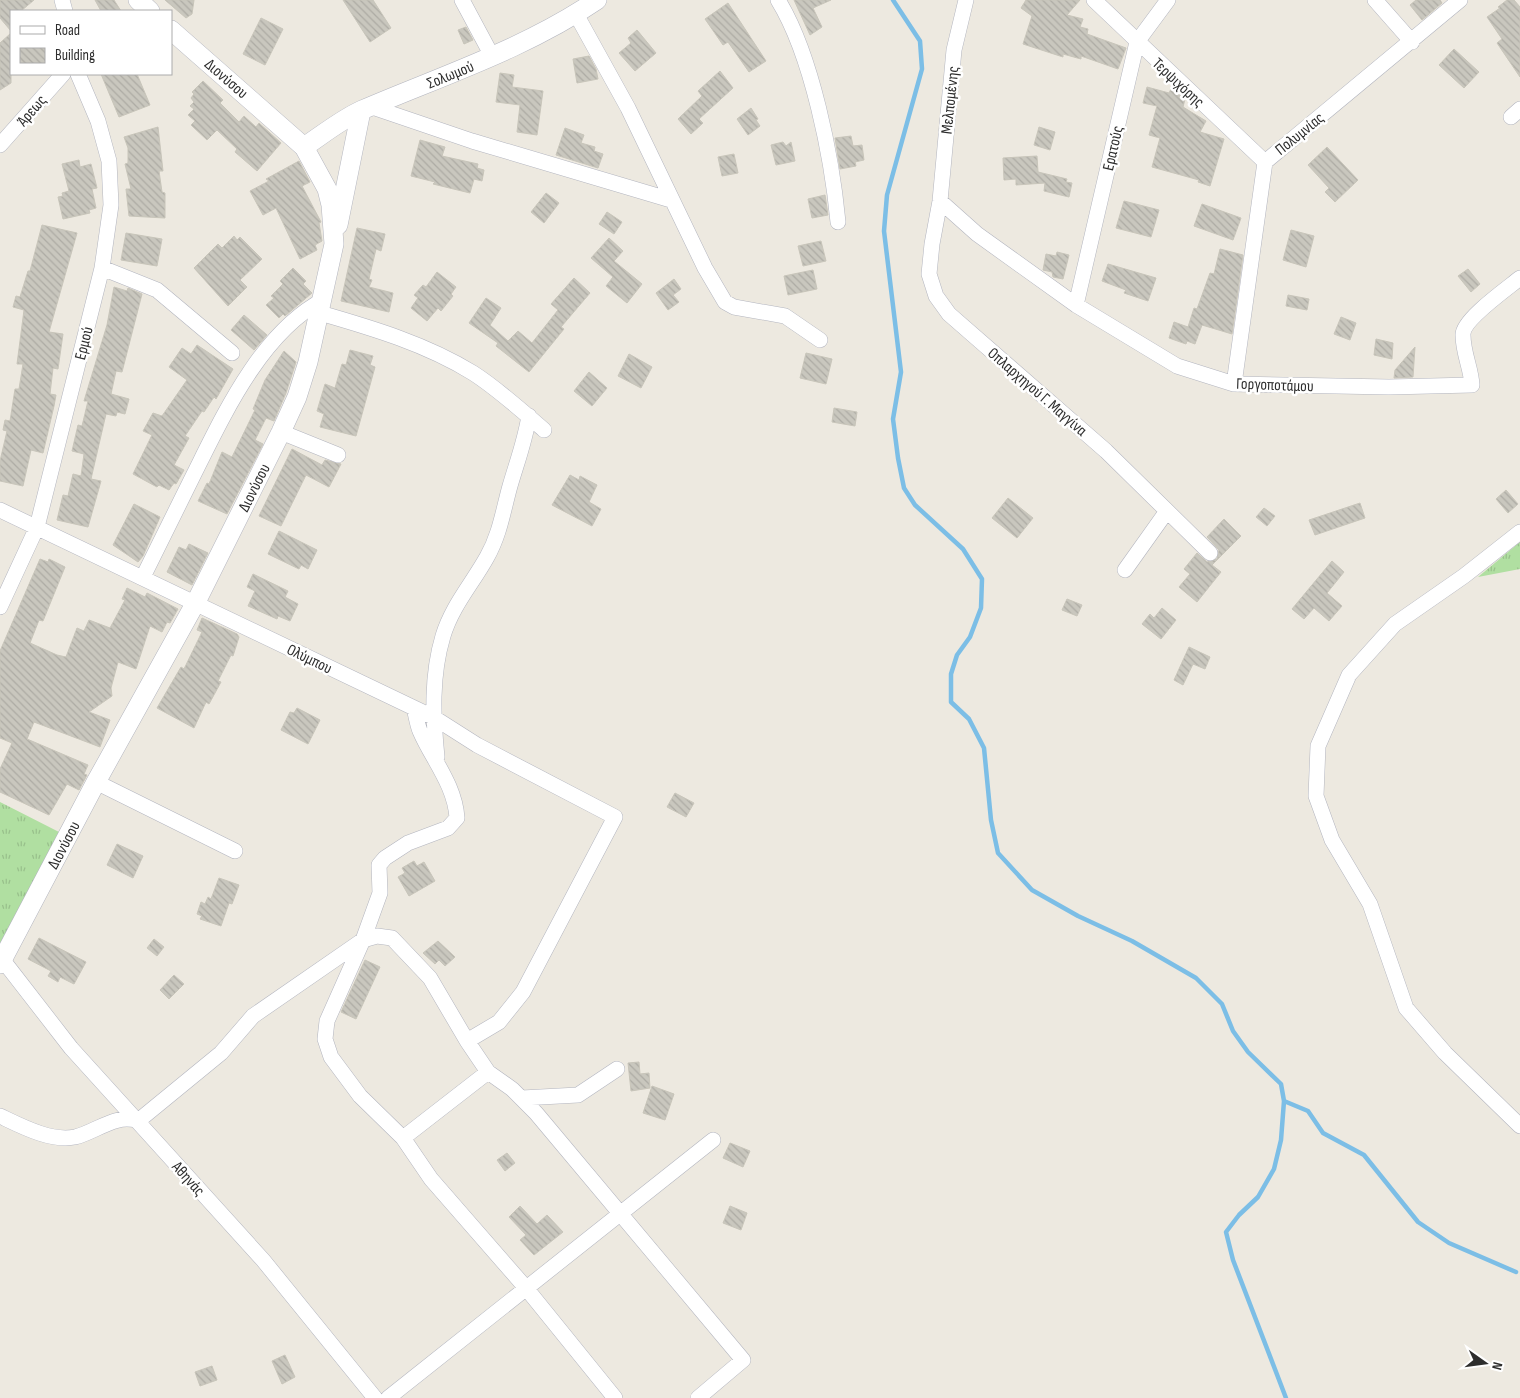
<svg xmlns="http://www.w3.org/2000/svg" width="1520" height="1398" viewBox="0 0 1520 1398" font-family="'Sofia Sans Condensed',sans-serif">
	<defs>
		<pattern id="grass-tufts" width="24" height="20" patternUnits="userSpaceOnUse" patternTransform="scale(1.25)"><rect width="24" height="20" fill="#b0dfa1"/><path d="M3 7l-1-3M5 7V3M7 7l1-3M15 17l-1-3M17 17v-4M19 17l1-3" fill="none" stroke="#98c08b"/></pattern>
		<pattern id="building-back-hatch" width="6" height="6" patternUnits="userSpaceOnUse" patternTransform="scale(1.25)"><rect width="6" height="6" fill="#c9c7be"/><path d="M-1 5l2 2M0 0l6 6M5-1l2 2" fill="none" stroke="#adaba4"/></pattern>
	</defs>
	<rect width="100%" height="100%" fill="#ede9e0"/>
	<!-- grass -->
	<path fill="url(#grass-tufts)" d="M1520,542V569L1478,577Z
		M0,802L61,833L0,950Z"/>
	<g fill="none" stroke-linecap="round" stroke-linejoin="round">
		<!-- stream -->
		<path stroke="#7cbee6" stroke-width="4.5" d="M893,0L920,41L922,69L887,195L884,231L901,372L893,419L898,458L904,488L915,505L963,549L982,579L981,608L970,637L957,655L951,674V702L969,719L984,748L991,820L998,853L1032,890L1078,916L1132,941L1196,978L1222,1004L1233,1031L1248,1052L1281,1084L1284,1101L1281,1140L1274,1169L1258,1197L1239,1215L1226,1232L1233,1260L1286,1398
			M1284,1101L1308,1111L1323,1133L1364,1155L1418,1222L1449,1243L1516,1272"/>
	</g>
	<!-- building -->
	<path fill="url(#building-back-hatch)" stroke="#c8c5ba" d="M0,0H34L21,11H11V31L0,18Z
		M95,0H114L121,11H101Z
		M165,0H194L192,14L186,18Z
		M343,0H373L391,28L370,42Z
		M794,0H831L813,8L822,27L810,35Z
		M1026,0H1080L1067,15L1083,19L1080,27L1088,29L1087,34L1126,48L1118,69L1081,56V59L1063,54V57L1023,44L1032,16L1021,8Z
		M1416,0H1440L1442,3L1422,20L1410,5Z
		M1507,0H1514L1520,7V77L1497,43L1502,39L1487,17L1500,8L1498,7Z
		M728,3L766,61L749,72L728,42L723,45L705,19Z
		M261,18L283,29L265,65L243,54Z
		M466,27L473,40L464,44L458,30Z
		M637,30L656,53L635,71L619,53L631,43L628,38Z
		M11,33V83L0,90V43Z
		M1454,49L1479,72L1464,88L1439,65Z
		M589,56L596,69L598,79L577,83L573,59Z
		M720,71L733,88L699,119L703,123L691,134L678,119L702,96L698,91Z
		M500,73L514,75L512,87L543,91L537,135L517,132L520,105L496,102Z
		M101,74H137L150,105L119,117Z
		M203,81L223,100L220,103L239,122L244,116L256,127L259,123L281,143L257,171L235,152L237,149L217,130L207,140L191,125L195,121L188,115L194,109L190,106L194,102L191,98L194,94L192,92Z
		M1147,87L1169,93L1171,89L1176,90L1185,99L1183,107L1206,121L1200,132L1224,139L1210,186L1198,182L1199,180L1152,167L1160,138L1149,135L1157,106L1143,103Z
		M751,108L758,119L756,120L760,126L748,135L737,119Z
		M158,127L163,171H159L162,192L165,193V218L129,216L126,189H131L125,164L128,163V148L124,137Z
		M1039,127L1055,132L1050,150L1034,145Z
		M565,128L584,135L581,143L595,147L594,151L603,154L598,168L556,155Z
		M851,136L853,146L862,145L864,160L855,162L856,166L840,169L835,138Z
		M420,140L445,147L442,156L478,164L477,168L484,170L482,181L474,179L470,193L433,184L435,182L411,176Z
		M783,142L786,146L791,142L795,161L776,165L771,145Z
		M1327,147L1358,180L1335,202L1325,192L1329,188L1308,165Z
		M734,154L738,173L722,176L718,157Z
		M1037,156L1038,172L1067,179L1066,182L1072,183L1069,197L1044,191L1045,183L1016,185V179L1004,180L1003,158Z
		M79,160L80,167L91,164L97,188L92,189L96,208L89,210L90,213L63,219L58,197L63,196L62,193L69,191L62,164Z
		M299,161L310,182L302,186L321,222L319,223L322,241L315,245L317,250L300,259L276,208L263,215L250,191L269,181L266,179Z
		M546,193L559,203L544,223L531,212Z
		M825,195L828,215L812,218L808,199Z
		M1124,201L1159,210L1151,237L1116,228Z
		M1202,204L1241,218L1233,240L1194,226Z
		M607,212L622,222L614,234L599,224Z
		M42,225L77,233L49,332L63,334L58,369L53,368L50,394L56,395L54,406L43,453L31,450L23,486L0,481V461L7,431L3,430L5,420L10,421L15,389H19L23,364H17L24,310L13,307L16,296L20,297L28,271H30Z
		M357,228L385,234L381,251L376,249L369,279L372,280L369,287L393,293L389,312L341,301Z
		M1291,230L1314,236L1306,267L1283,260Z
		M126,233L162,239L157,266L121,260Z
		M234,236L237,240L240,237L262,259L240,280L247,287L228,306L194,268L218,244L222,248Z
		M609,238L623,251L614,261L642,284L627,303L606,286L613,277L591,258Z
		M821,241L826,261L803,266L798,246Z
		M1220,249L1243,255L1232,334L1202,325L1195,344L1187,341L1186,344L1169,338L1174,322L1188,327L1194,308L1197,309L1210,273L1214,274Z
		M1057,252L1069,255L1063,279L1053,277L1052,272L1043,270L1046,254L1056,256Z
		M1108,264L1156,278L1148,301L1124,293L1126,290L1102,281Z
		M293,268L306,281L303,284L312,293L285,316L283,314L279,318L266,305L274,298L271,296L283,284L280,281Z
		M1468,269L1480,284L1471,292L1458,276Z
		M813,270L817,289L788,295L784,276Z
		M437,272L456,287L451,294L453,296L441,311L438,308L427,321L411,308L418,298L414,295L423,285L426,287Z
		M574,278L590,293L561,327L564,329L529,372L496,346L498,343L469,323L486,298L501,308L490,325L508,341L518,331L532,343L558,310L551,304Z
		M674,279L681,289L673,295L679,302L668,310L656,293Z
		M114,287L127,291L128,288L142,294L122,372L116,371L111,394L129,399L125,414L117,412L116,416L106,414L91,479L101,481L88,527L57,520L63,495L68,496L73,474L81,476L84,454L72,451L78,425L82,426L88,401H84L107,325Z
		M1288,295L1309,299L1307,310L1286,306Z
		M244,315L267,335L254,350L231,330Z
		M1341,317L1356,323L1350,340L1334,334Z
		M1376,339L1393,343L1392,359L1374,355Z
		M197,345L233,369L216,399L214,397L204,412L202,411L185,436L189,438L174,465L184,470L176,484L174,483L169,490L159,485L157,487L133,474L152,435L143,431L153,413L162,416L187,380L169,367L182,348L191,354Z
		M1415,347L1413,377L1394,378L1395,370Z
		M350,350L373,356L370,365L375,367L356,436L320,427L324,414L317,411L325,384L335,388L342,364L346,365Z
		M284,351L296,362L286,393L274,421L266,418L255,440L263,444L227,514L198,501L207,483L209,484L222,452L232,457L255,410L253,409L265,380Z
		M806,353L832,359L826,384L800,378Z
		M629,354L652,367L641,388L618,376Z
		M589,372L607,388L592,406L574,391Z
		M834,408L857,412L855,426L832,422Z
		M292,449L322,465L325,460L341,464L329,487L306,475L281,526L259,516Z
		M570,475L579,480L580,476L597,485L589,502L601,509L592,526L552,505Z
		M1506,490L1518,504L1508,513L1496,499Z
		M1008,498L1033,518L1017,538L992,518Z
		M1360,503L1365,518L1315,535L1309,520Z
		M134,504L160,517L143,556L138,562L113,545Z
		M1264,508L1275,516L1267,526L1256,517Z
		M1224,519L1241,536L1212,565L1221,572L1197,602L1179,587L1190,574L1184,569L1197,553L1207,562L1217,559L1219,550L1207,537Z
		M279,531L317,550L308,569L301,565L299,569L268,554Z
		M189,544L208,553L192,585L167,572L179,547L186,550Z
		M40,559L48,562L49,559L65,567L43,621L39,620L30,643L57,655L66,657L77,628L84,631L89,620L110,628L125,600L122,599L127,588L145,597L147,593L178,609L170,623L167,622L162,632L150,626L136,669L118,662L111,688L112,696L89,712L110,720L100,747L34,722L27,739L88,765L84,774L87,775L79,790L67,784L49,815L0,792V769L12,743L0,738V651Z
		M1332,561L1344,572L1327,593L1342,606L1329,621L1314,608L1304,619L1292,609Z
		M253,574L288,591L285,597L298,604L290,621L278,616L277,619L248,606L255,591L247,587Z
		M1067,599L1082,605L1077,616L1062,610Z
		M1162,608L1176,620L1161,639L1142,624L1150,614L1154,618Z
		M202,618L237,634L239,637L233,656L231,655L218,681L221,682L209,704L206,702L194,728L157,708L181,667L184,669L202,632L197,630Z
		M1189,647L1210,657L1205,669L1193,664L1183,685L1174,680Z
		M297,708L320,720L308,744L281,730L290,712L294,713Z
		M675,793L694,803L686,817L667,807Z
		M117,844L143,856L133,878L107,865Z
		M414,861L417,866L424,862L435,881L409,896L398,877L405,873L402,868Z
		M219,878L239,885L232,904L229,903L221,926L200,919L202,916L197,914L201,902L205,904L208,897L211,899Z
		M39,938L86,962L74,984L60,977L58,982L48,976L51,971L28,959Z
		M154,939L164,947L157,956L147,948Z
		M438,941L455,957L445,966L439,960L435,964L423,953Z
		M365,960L380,967L356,1019L341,1012Z
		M174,975L184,984L169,999L160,990Z
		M639,1062L640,1074L649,1073L650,1088L631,1091L628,1063Z
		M652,1086L674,1094L665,1120L643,1113Z
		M730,1143L750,1151L743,1167L723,1158Z
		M507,1153L515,1163L505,1171L497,1160Z
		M520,1206L537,1224L547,1215L563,1232L534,1255L520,1240L526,1235L509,1217Z
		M730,1206L747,1213L741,1230L723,1223Z
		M285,1355L295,1377L282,1384L272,1361Z
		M212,1366L217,1380L200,1386L195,1372Z"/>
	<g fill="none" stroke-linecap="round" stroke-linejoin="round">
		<!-- minor casing -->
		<g stroke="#b3b5bf" stroke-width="16">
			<path id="minor" d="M62,0L65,11
				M462,0L492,56
				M778,0C812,55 832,158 838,222
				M966,0L954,50L940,201L932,244L929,274L936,296L949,314L1106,451L1210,553
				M1094,0L1265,162
				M1375,0L1412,42
				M576,14L628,108L705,268L725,302L734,307L785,316L820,340
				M372,107L472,141L671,200
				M1511,117L1520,109
				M0,145L63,74
				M940,201L977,234L1076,305L1177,366L1234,384L1389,387L1472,385C1471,368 1463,353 1463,335C1462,320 1508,288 1520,278
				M102,268L157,290L232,353
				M1076,305L1137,42L1168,0
				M320,313C372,328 426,344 473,373C498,389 521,410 544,430
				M1234,384L1265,162L1460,0
				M281,432L338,455
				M0,510L433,717L477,745L615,817L523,992L499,1022L467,1041L488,1072
				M1520,532L1464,576L1395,624L1349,675L1318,746L1316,796L1332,840L1370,904L1406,1008L1445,1053L1520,1126
				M1125,570L1167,511
				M143,577C160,543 177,509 194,474C224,414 261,333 323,300
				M0,607L37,527L102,268L111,205L109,161L98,121L78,74
				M414,708C416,715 417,724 420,731C432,759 455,785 457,818L448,828L408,843L385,858L379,865L380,893L363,940L327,1021L325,1039L331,1057L360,1096L403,1138L431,1179L526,1288L615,1398
				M437,757C433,717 431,676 443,636C452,606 472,584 487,557C500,534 503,511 510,486C517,462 525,441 529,416
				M96,782L235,851
				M2,959L71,1048L263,1260L375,1398
				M522,1098L578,1095L617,1069
				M0,1116C21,1126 51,1142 75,1137C96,1132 116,1113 138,1121L221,1053L253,1016L363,940L377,936L392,938L430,978L467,1041
				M403,1138L488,1072L512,1089L536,1113L743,1360L698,1398
				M388,1398L713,1140"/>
		</g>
		<!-- tertiary casing -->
		<g stroke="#b3b5bf" stroke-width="20">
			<g id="tertiary">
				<path d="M138,0L150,11"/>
				<path id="s1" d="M304,147C322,135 342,119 362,110C441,76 525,49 597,0"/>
				<path d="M338,225L361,111"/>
				<path id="s2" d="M0,964L96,782L196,602L281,432L297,397L308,362L334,244L331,205L327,189L304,147L171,30"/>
			</g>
		</g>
		<!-- minor -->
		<use href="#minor" stroke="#fff" stroke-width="15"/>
		<!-- tertiary -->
		<use href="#tertiary" stroke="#fff" stroke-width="19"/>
	</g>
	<g text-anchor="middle" stroke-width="5" stroke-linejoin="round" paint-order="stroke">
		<!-- street labels -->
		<g font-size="16" fill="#2d2d2d" stroke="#fff">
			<text dy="6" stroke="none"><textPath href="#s1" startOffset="164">Σολωμού</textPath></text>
			<text transform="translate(227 78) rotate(41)" y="6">Διονύσου</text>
			<text transform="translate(1179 82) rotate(43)" y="6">Τερψιχόρης</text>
			<text transform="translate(949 100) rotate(-84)" y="6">Μελπομένης</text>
			<text transform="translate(31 110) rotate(-49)" y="6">Άρεως</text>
			<text transform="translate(1299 133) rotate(-39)" y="6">Πολυμνίας</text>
			<text transform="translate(1112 148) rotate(-77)" y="6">Ερατούς</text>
			<text transform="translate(83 343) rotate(-76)" y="6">Ερμού</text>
			<text transform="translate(1275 384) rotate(2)" y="6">Γοργοποτάμου</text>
			<text transform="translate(1038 391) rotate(41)" y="6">Οπλαρχηγού Γ. Μαγγίνα</text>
			<text dy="6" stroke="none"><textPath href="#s2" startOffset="540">Διονύσου</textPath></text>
			<text transform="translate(310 658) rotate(26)" y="6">Ολύμπου</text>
			<text dy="6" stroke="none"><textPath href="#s2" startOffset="135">Διονύσου</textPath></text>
			<text transform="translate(189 1178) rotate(48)" y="6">Αθηνάς</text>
		</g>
	</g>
	<!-- legend -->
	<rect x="10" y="10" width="162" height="65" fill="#ffffff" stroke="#ababab"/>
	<rect x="20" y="26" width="25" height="8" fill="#ffffff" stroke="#ababab"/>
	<text x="55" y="35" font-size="15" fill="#2d2d2d">Road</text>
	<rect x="20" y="48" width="25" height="15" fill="url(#building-back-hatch)" stroke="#ababab"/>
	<text x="55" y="60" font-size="15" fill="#2d2d2d">Building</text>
	<!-- north arrow -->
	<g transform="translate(1485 1363) rotate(104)" stroke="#ffffff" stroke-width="4" paint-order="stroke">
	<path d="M0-4L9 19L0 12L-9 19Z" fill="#2d2d2d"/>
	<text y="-8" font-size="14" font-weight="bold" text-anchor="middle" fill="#2d2d2d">N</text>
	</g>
</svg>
